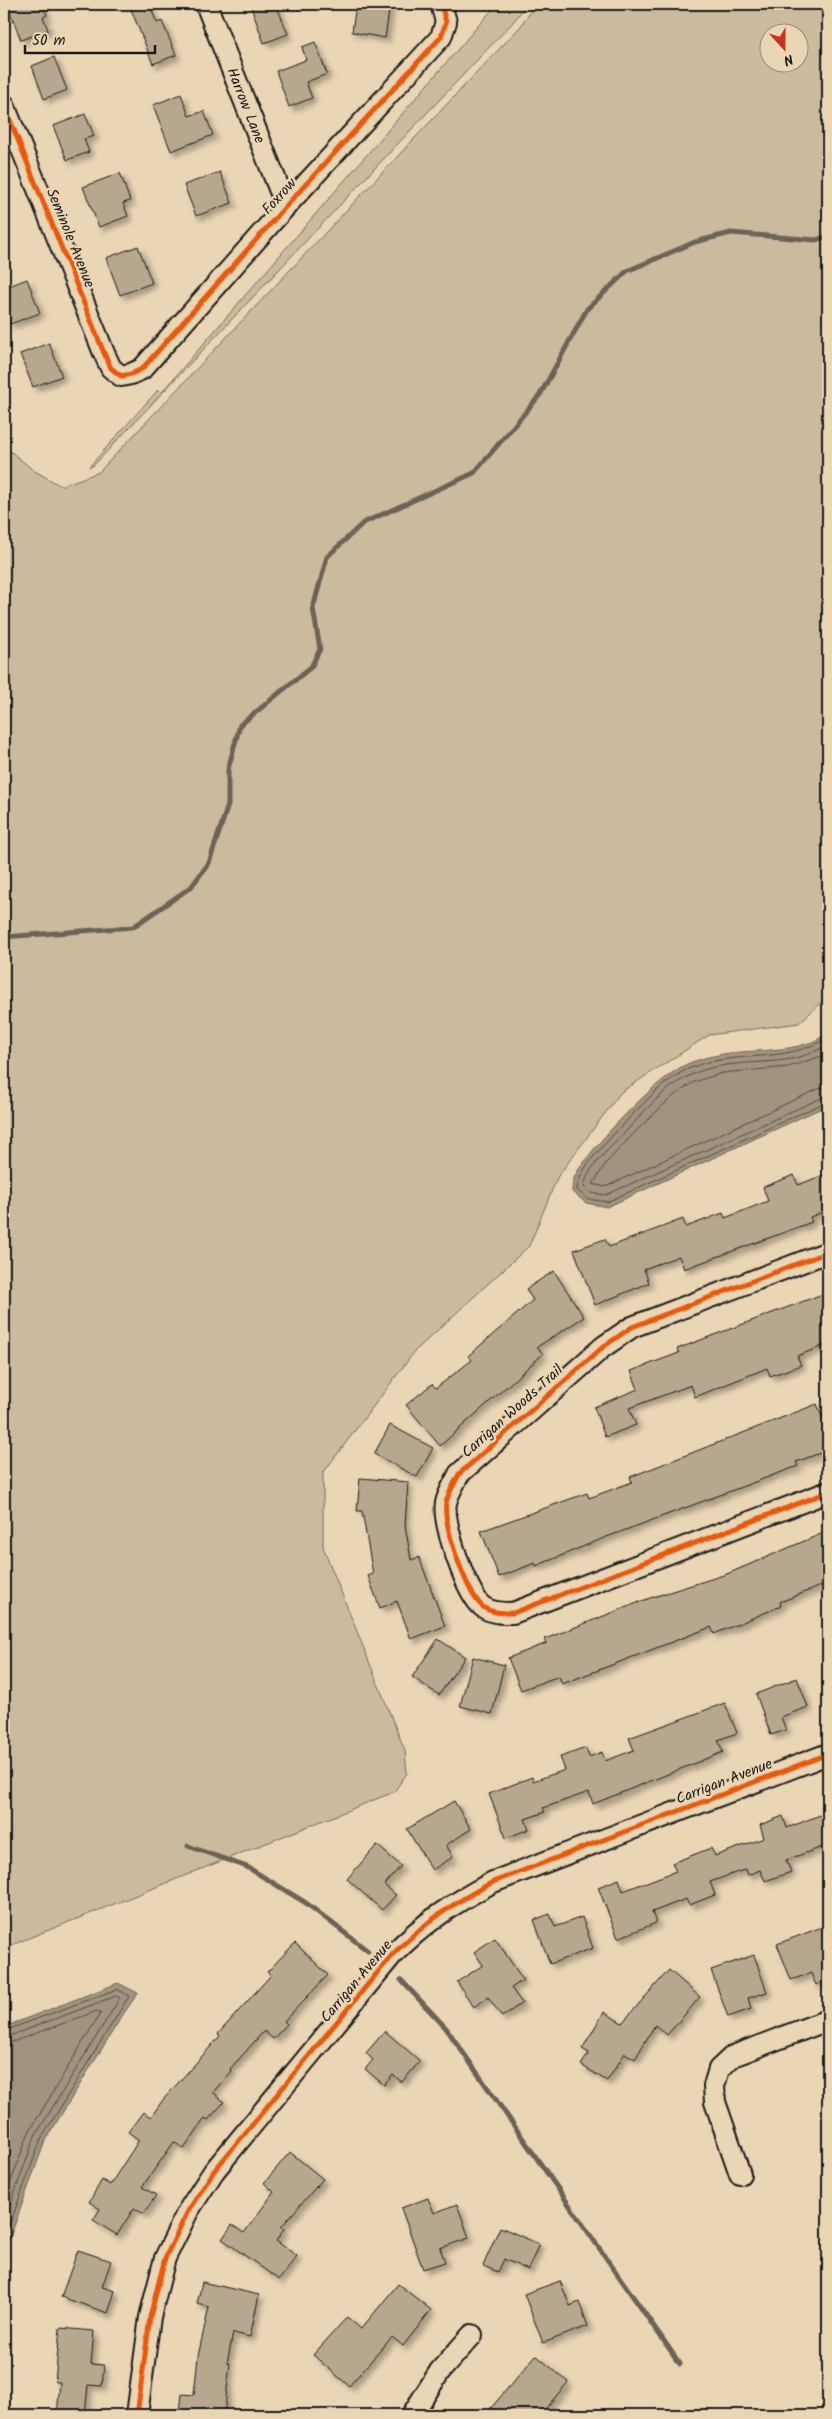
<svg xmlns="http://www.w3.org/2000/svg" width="832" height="2419" viewBox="0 0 832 2419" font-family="Kalam,sans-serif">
	<defs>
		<filter id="shadow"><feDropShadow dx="4.5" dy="4.5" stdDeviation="2.5" flood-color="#0004"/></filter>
	</defs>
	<rect width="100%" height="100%" fill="#ead5b4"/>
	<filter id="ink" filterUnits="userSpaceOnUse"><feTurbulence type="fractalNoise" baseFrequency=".02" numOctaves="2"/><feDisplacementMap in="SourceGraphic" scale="10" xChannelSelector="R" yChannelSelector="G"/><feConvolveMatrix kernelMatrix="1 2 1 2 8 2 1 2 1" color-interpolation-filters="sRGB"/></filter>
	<g filter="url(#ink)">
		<!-- green -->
		<path fill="#ccba9e" stroke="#746b5d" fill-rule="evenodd" d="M497,4H527L514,21L94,465L89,467L158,390L161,393Z
			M536,4H828V996L799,1023L709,1035L621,1092L558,1176L529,1246L415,1351L323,1473V1547L405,1751L407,1773L394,1792L4,1948V446L33,470L61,486L99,472L520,27ZM770,32H800V62H770Z"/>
		<!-- water -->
		<path fill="#a1937e" stroke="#6c6357" d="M828,1032V1105L607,1207L586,1203L572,1192C572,1186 573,1179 576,1174C592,1146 656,1079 685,1065C695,1060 708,1057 718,1055C750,1048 804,1055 828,1032Z
			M118,1983L138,1993L122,2016L45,2141L4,2254V2027Z"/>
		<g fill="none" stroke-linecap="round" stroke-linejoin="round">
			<!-- shore -->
			<path stroke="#514c43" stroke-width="1" d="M828,1038C814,1045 800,1051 785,1053C753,1059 719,1055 688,1069C660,1082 636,1112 614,1134C600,1150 579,1168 577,1190L588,1199L607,1202L828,1101
				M828,1045C815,1052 800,1058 785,1060C754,1064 720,1061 691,1075C662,1088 638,1119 617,1141C605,1153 586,1170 584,1187L591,1193L606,1195L828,1095
				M828,1054L788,1067L722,1073L694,1082L672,1097L637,1130L606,1163L593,1184L605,1187L818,1089L828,1087
				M4,2031L117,1989L129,1996L41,2139L4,2240
				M4,2038L116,1996L120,1998L35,2136L4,2222
				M4,2045L97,2011L101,2012L29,2132L4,2200"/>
			<!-- stream -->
			<path stroke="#6c6357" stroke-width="5" d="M4,937L133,927L191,887L209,863L228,805V769L240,725L311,667L320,649L313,608L327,557L363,523L474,473L540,395L587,309L627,271L695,242L731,233L816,240L828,236
				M188,1846L247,1867L306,1903L368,1951
				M401,1980L446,2028L680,2364"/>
		</g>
		<!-- building -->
		<path fill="#b7a78f" stroke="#1c1c1c" filter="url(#shadow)" d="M7,4H42L47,15L43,17L48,30L21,40Z
			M129,4H149L157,23L162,21L176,55L153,64Z
			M260,4H276L288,34L264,43L251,7Z
			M356,4H390L385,38L352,32Z
			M315,42L327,74L306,82L312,98L289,107L276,71L306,60L302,47Z
			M54,57L67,90L44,99L32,66Z
			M181,94L189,116L204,111L213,135L171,151L153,105Z
			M85,114L94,136L84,139L89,152L67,160L53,126Z
			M220,172L232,203L196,216L184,185Z
			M120,173L130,201L123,203L128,216L99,227L83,187Z
			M138,246L152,283L120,295L106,258Z
			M27,279L40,313L10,324L4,307V288Z
			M49,343L62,376L33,387L20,354Z
			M828,1173V1210L810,1217L812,1222L684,1269L679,1256L644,1269L649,1283L595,1305L574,1250L605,1239L609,1247L683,1219L686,1227L723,1213L725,1218L768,1201L763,1187L794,1175L798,1185Z
			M554,1271L584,1317L537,1347L543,1354L440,1446L406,1405L432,1384L436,1388L472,1360L468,1356L533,1300L526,1289Z
			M828,1292V1344L797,1356L801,1365L770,1376L767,1368L695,1397L691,1385L629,1408L636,1425L605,1437L594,1407L638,1389L631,1371L679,1353L677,1349Z
			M817,1404L828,1432V1450L796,1462L798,1466L604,1538L536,1566L535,1563L499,1577L481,1531L587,1493L589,1498L632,1482L630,1477Z
			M390,1425L433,1448L417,1477L374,1454Z
			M360,1478L408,1482L405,1525L411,1560L419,1557L445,1626L411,1639L397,1601L380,1608L368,1576L373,1574L362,1511H357Z
			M828,1531V1583L780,1602L781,1606L714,1634L711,1627L562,1684L559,1676L521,1690L508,1658L547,1643L545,1639L650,1598L727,1574Z
			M438,1639L465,1657L439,1695L412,1677Z
			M473,1657L504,1665L492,1714L460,1706Z
			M797,1678L808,1707L781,1717L786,1730L771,1735L756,1694Z
			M725,1703L737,1733L718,1740L723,1752L593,1804L589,1792L543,1808L545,1812L525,1819L529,1829L506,1838L489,1794L532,1777L533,1781L565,1770L560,1757L586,1748L589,1757L602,1752L605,1761L634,1750L629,1738Z
			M454,1801L471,1829L446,1845L453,1857L432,1870L407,1829Z
			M828,1812V1845L786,1860L791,1872L765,1881L760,1870L748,1875L746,1869L710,1882L715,1895L689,1905L686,1899L652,1912L656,1923L618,1938L598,1887L619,1879L623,1891L676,1871L672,1863L711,1848L715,1856L764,1838L760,1825L783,1816L787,1828Z
			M377,1845L401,1866L384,1885L396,1895L382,1910L347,1879Z
			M550,1914L555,1927L582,1917L593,1948L550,1964L534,1920Z
			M822,1927L828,1945V1980L816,1985L811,1973L791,1980L777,1944Z
			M495,1938L523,1980L511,1988L522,2003L502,2017L488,1997L474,2007L457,1982L483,1965L474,1952Z
			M295,1943L328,1975L284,2021L287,2024L273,2039L264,2031L230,2069L232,2071L213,2092L224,2102L208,2120L205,2118L184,2149L174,2142L142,2187L156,2195L144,2214L134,2208L117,2235L93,2220L100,2209L89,2202L102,2180L110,2185L139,2140L128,2132L143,2112L151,2117L162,2101L220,2036L218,2034L271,1975L267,1972Z
			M754,1955L767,1992L748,1998L751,2009L728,2017L711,1970Z
			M669,1970L700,1997L667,2035L655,2025L635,2059L625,2053L607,2081L581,2065L589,2053L582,2049L604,2012L622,2023Z
			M385,2031L420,2061L402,2082L393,2075L384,2085L365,2069L373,2060L366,2053Z
			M290,2152L323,2179L281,2227L284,2229L276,2241L297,2256L279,2280L222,2239L232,2225L244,2233L274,2192L264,2183Z
			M428,2198L434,2213L457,2204L469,2238L440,2248L445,2262L423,2269L401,2208Z
			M500,2227L539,2244L528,2270L504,2259L498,2272L483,2266Z
			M78,2250L111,2261L102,2287L115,2291L108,2313L61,2297Z
			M560,2281L570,2306L579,2302L588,2326L543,2343L524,2294Z
			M202,2282L259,2295L250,2337L233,2333L227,2363H230L224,2415L180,2412L182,2394L194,2395L198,2356L209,2307L197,2304Z
			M398,2284L431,2310L403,2346L392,2337L349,2386L313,2355L347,2317L361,2329Z
			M60,2328L94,2331L91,2364L104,2365L102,2386L88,2385L85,2415H57L60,2382H55Z
			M536,2355L568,2382L540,2415H485Z"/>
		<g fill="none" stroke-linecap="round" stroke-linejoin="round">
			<!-- minor casing -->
			<g stroke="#1c1c1c" stroke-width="24">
				<g id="minor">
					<path id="s1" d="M206,4L286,206"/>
					<path d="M4,105L104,353L111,368L121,376L131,374L142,369L286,206L441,37L446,22L441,4"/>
					<path d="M828,1252L632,1327L603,1347L459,1474C455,1483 448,1493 446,1503C442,1523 467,1595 483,1607C491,1613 503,1613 513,1613L828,1492"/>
					<path d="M740,2174L715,2102L714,2086L719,2069L733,2056L828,2020"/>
					<path d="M137,2415L150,2317L165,2258L188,2211L214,2171L392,1955C425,1922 452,1904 493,1882L828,1754"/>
					<path d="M412,2415L440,2371L472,2335"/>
				</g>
			</g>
			<!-- minor -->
			<use href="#minor" stroke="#ead5b4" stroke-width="20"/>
			<!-- cycleway casing -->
			<g stroke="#ead5b4" stroke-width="8">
				<path id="cycleway" d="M4,105L104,353L111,368L121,376L131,374L142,369L286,206L441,37L446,22L441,4
					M828,1252L632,1327L603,1347L459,1474C455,1483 448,1493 446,1503C442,1523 467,1595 483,1607C491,1613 503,1613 513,1613L828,1492
					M137,2415L150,2317L165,2258L188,2211L214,2171L392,1955C425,1922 452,1904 493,1882L828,1754"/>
			</g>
			<!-- cycleway -->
			<use href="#cycleway" stroke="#e8590c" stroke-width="5"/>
		</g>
	</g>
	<g text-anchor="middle" stroke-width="5" stroke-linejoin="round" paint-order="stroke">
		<!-- street labels -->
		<g font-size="15" fill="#1c1c1c" stroke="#ead5b4">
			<text dy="5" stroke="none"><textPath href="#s1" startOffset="109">Harrow Lane</textPath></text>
			<text transform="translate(279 196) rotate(-48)" y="5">Foxrow</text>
			<text transform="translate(71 238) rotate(68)" y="5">Seminole Avenue</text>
			<text transform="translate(512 1411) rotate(-42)" y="5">Carrigan Woods Trail</text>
			<text transform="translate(724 1781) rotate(-21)" y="5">Carrigan Avenue</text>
			<text transform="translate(356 1981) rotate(-50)" y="5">Carrigan Avenue</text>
		</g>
	</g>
	<!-- margin -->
	<rect width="832" height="2419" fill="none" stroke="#ead5b4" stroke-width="20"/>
	<rect x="10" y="10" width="812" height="2399" fill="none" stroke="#1c1c1c" stroke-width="2" filter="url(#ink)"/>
	<!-- north arrow -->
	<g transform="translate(784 48) rotate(159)"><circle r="24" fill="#ead5b4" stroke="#988b77"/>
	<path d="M0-4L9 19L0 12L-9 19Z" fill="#c8321e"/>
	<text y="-8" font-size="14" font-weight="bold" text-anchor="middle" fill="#1c1c1c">N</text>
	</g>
	<!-- scale -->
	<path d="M25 45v8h130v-8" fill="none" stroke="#1c1c1c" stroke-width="2.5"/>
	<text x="32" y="45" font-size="15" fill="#1c1c1c" stroke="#ead5b4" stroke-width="4" paint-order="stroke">50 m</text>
</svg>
